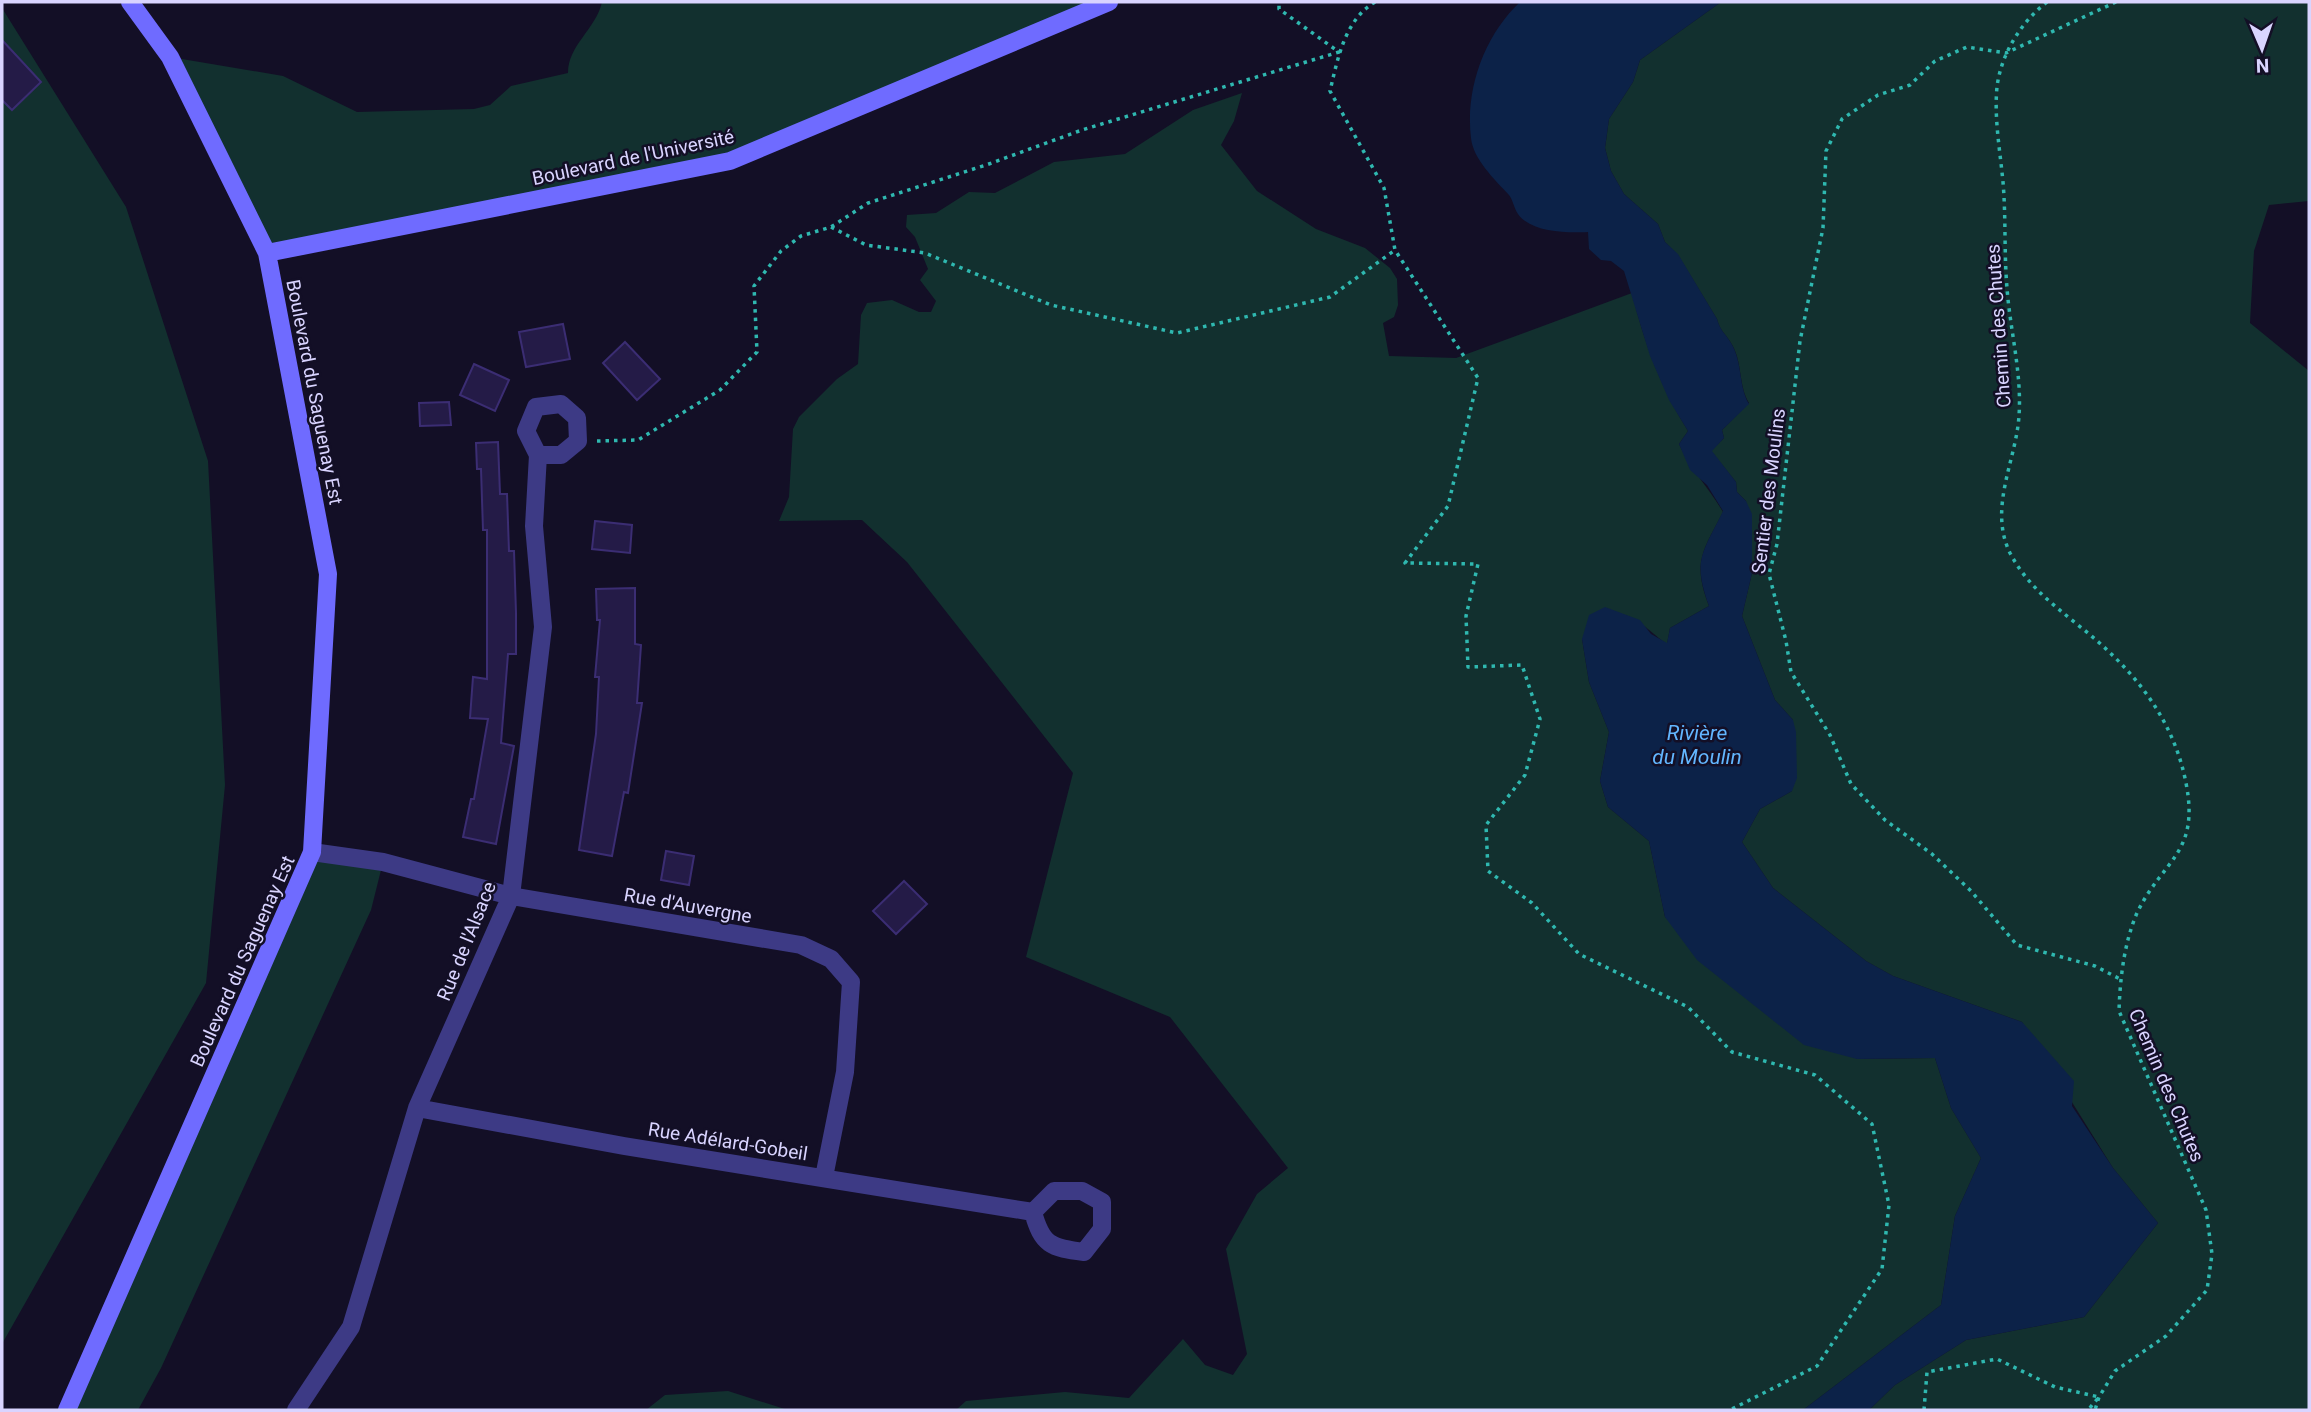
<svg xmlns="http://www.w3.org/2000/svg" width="2311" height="1412" viewBox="0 0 2311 1412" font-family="Roboto,sans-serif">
	<rect width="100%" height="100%" fill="#130f26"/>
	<!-- green -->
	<path fill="#12302f" d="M602,2H1109L730,161L267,253L170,57L283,76L357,112L474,109L490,105L511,86L568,73C568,45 596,29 602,2Z
		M1721,2H2309V201L2269,205L2254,251L2250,323L2309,371V1410H1869L1895,1385L1966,1340L2084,1317L2158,1223L2113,1168L2022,1022L1893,976L1866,961L1773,888L1742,842L1760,809L1792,791L1793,720L1775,700L1742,616L1752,573L1746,501L1737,492L1736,482L1711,451L1724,438L1722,430L1749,403C1738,385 1743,362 1731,343C1725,333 1720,331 1717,319L1678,255L1665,242L1658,224L1624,194L1611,171L1605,148L1609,119L1633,82L1640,60Z
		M2,8L126,207L208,461L225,785L206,983L2,1344Z
		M1242,93L1234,121L1221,145L1257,191L1316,229L1365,248L1390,268L1397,279L1398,305L1394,317L1383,323L1389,356L1456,358L1632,293C1644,343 1661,388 1688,431L1679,444C1691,471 1708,486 1723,512C1703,551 1692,562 1709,606L1670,628L1667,644C1652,634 1642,621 1625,615L1582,639L1589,682L1609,732L1600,781L1608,807L1649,841L1665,917L1857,1059L1935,1058L1951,1108L1981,1158L1955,1216L1941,1305L1803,1410H956L966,1401L1065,1392L1129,1398L1183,1339L1205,1365L1233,1375L1247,1354L1226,1249L1257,1194L1288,1168L1170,1017L1026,957L1073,773L907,562L862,520L779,521L789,497L793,429L799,417L837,379L858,364L861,315L867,303L892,300L919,312H931L936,301L920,280L928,269L915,237L906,227L907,215L936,213L969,192L995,193L1054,162L1125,154L1193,110Z
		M312,852L383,862L371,910L161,1368L138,1410H67Z
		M728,1391L788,1410H646L665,1395Z"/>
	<!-- water -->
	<path fill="#0c2248" d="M1520,2H1721L1640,60L1633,82L1609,119L1605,148L1611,171L1624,194L1658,224L1665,242L1678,254L1717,319C1720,331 1726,334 1731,343C1743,363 1738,385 1749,404L1722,430L1724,438L1712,451L1736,482L1737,492L1746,501L1752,514V573L1742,616L1775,700L1793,720L1796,732L1797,778L1792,791L1760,809L1742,842L1773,888L1866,961L1893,976L2022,1022L2074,1081L2072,1106L2113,1168L2158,1223L2084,1317L1966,1340L1895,1385L1869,1410H1803L1941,1305L1955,1216L1981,1158L1951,1108L1935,1058L1857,1059L1804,1045L1697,960L1665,917L1649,841L1608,807L1600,781L1609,732L1589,682L1582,639L1589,615L1605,607L1640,620L1651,634L1667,643L1670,628L1709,606C1692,559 1703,553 1723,511L1707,485L1690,470L1679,444L1688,431L1669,400L1650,356L1624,271L1611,261L1601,260L1589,249L1588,232C1568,233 1531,233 1518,214C1514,208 1513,200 1509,195C1495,180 1473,159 1471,138C1465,88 1485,35 1520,2Z"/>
	<!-- building -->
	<path fill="#241b47" stroke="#3b2d73" stroke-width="2" d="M2,40L41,82L12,110L2,100Z
		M563,324L570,359L526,367L519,332Z
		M625,342L660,379L637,400L603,363Z
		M474,364L509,380L495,411L460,395Z
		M449,402L451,425L420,426L419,403Z
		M498,442L500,494H507L509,551H514L516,613V654H508L501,743L514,746L496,844L463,837L471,799H474L488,719L470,718L473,677L487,679V530H483L481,469H477L476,443Z
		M595,521L632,525L630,553L592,549Z
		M635,588V644L641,645L637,703H642L628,793L624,792L612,856L579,850L596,734L599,677H595L600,620H597L596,589Z
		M666,851L694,856L689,885L661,880Z
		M904,881L927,904L896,934L873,911Z"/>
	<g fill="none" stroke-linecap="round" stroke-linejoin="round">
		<!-- path -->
		<path stroke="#2fb8b0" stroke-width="3.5" stroke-dasharray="3.5 5" stroke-linecap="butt" d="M1375,2C1345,20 1338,57 1330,91L1384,188L1395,250L1478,378L1448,506L1405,563L1478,564L1466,616L1468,667L1522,665L1540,719L1525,775L1486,825L1488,871L1532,903L1579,954L1688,1007L1732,1052L1815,1075L1872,1124L1889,1205L1882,1269L1817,1366L1730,1410
			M2047,2C2021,22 2001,54 1997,87C1994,118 2000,150 2003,182C2006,217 2004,253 2007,288C2010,330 2022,373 2019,416C2016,461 1988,508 2010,553C2027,585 2051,603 2078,625C2131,667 2173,716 2186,783C2200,854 2163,859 2137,913C2124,943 2120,979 2119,1011L2206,1210L2212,1254L2207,1290L2166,1336L2115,1371L2099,1397L2095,1410
			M2116,2L2006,53L1967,47L1935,61L1910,85L1878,95L1842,119L1826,151L1823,228L1800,341L1777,544L1769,574L1786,641L1791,672L1830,735L1851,784L1885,820L1932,854L1971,891L2017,945L2095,966L2120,979
			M831,227L866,245L925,253L1051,305L1177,333L1330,297L1395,250
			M597,441L638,440L720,390L757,352L754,286L781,251L801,236L831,227L868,203L986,165L1082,130L1339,52L1279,9V2
			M1924,1410L1927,1372L1997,1359L2055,1387L2099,1397L2088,1410"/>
		<!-- street -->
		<path stroke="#3d3a85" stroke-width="18" d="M312,852L383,862L511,896L801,945L831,959L851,982L845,1072L824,1177
			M417,1108L624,1146L1033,1212
			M1054,1191H1082L1102,1202V1229L1084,1252C1051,1248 1042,1245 1033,1212Z
			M296,1410L351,1327L417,1108L511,896L543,627L534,526L538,455L526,431L536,407L561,404L577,418L578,441L561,455H538"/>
		<!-- secondary -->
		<path stroke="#6f6bff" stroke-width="18" d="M267,253L730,161L1109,2
			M67,1410L312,852L328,574L267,253L170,57L130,2"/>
	</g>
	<g text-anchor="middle" stroke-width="5" stroke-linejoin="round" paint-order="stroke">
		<!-- street labels -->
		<g font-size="19" fill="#d9d4ff" stroke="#130f26">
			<text transform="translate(633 157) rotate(-12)" y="7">Boulevard de l'Université</text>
			<text transform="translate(1998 326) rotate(-94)" y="7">Chemin des Chutes</text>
			<text transform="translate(315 392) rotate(79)" y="7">Boulevard du Saguenay Est</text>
			<text transform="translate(1768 491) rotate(-83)" y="7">Sentier des Moulins</text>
			<text transform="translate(688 905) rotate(10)" y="7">Rue d'Auvergne</text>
			<text transform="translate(466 941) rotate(-68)" y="7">Rue de l'Alsace</text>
			<text transform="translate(242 961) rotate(-66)" y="7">Boulevard du Saguenay Est</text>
			<text transform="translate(2167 1085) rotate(67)" y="7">Chemin des Chutes</text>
			<text transform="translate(728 1141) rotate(9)" y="7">Rue Adélard-Gobeil</text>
		</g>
		<!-- water labels -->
		<g font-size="21" font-style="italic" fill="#62b6ff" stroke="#130f26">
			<text x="1697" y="740">Rivière<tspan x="1697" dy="24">du Moulin</tspan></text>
		</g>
	</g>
	<!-- border -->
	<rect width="2311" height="1412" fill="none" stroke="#d9d4ff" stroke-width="7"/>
	<!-- north arrow -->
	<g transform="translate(2262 49) rotate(178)" stroke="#130f26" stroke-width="5" paint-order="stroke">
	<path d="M0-5L12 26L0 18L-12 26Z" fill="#d9d4ff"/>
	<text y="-10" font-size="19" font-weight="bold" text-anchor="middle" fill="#d9d4ff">N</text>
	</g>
</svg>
